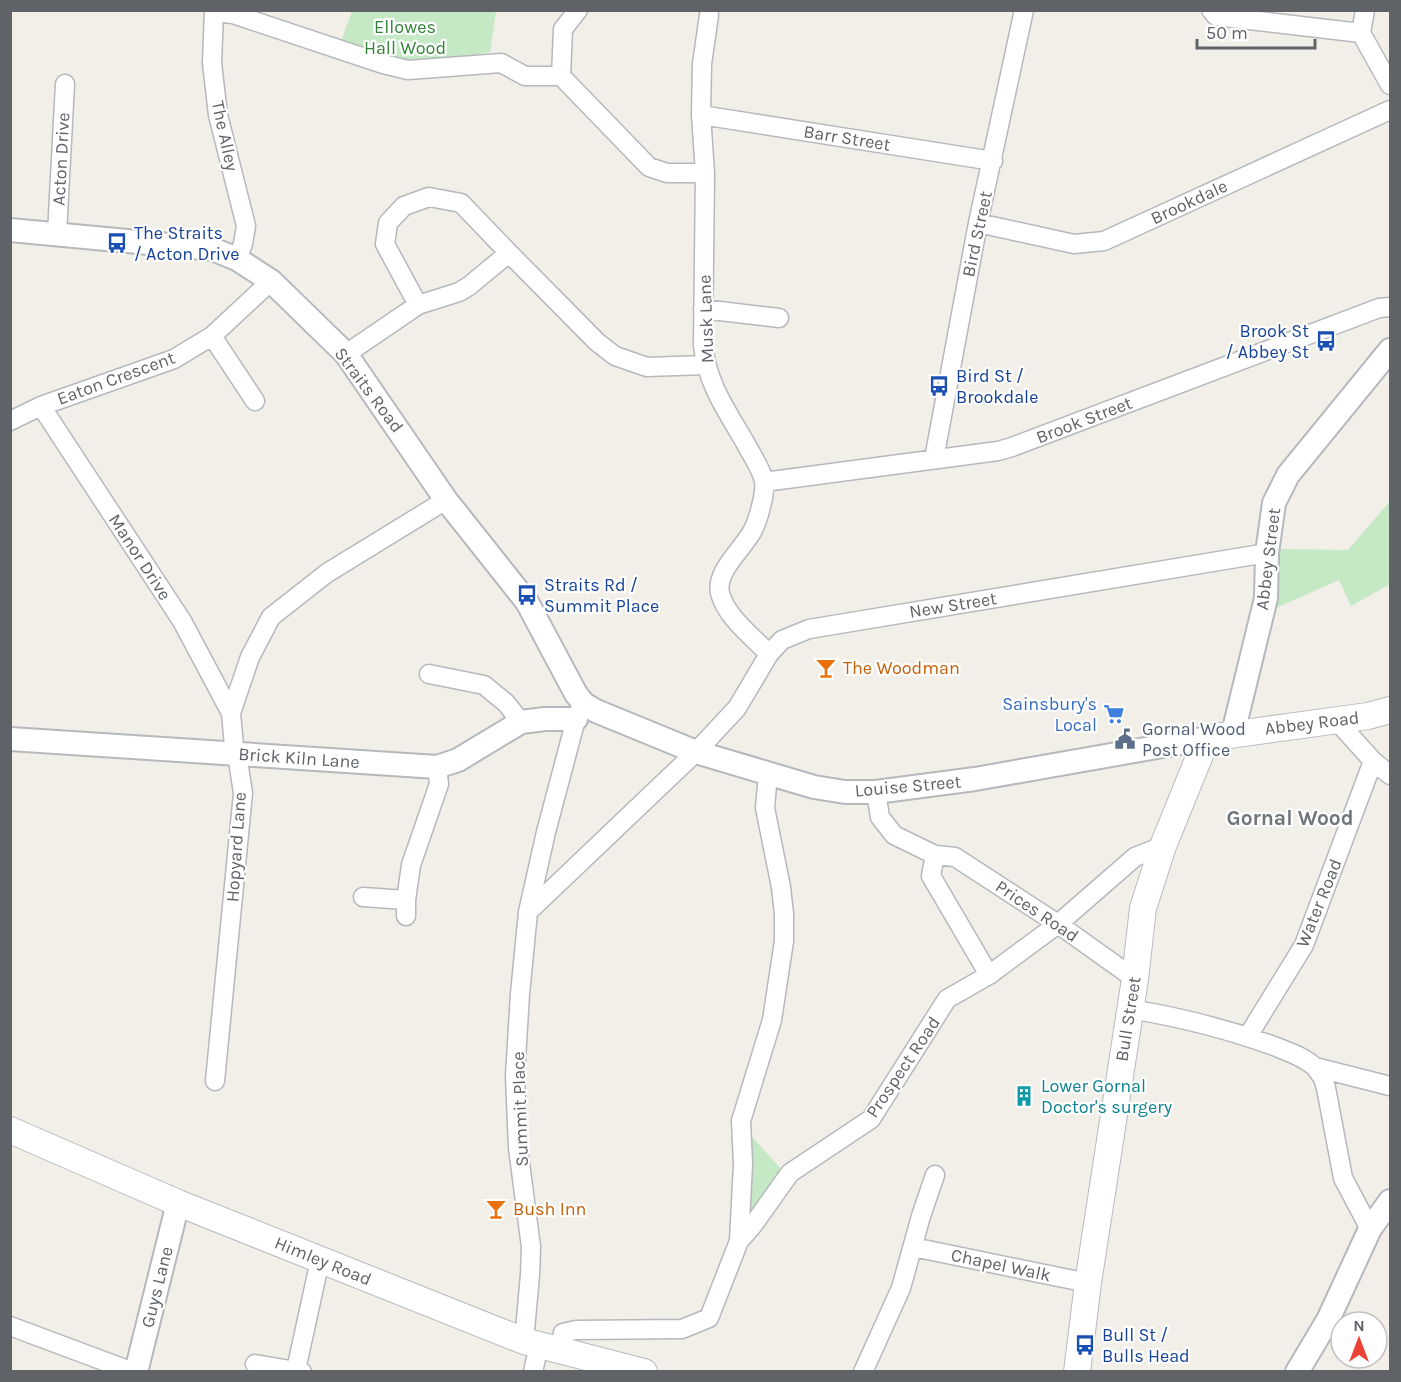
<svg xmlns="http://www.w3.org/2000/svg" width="1401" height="1382" viewBox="0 0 1401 1382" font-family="Karla,sans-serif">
	<rect width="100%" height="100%" fill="#f1efe8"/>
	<!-- green -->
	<path fill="#c5e8c5" d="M352,11H496L490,52L405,66L339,47Z
		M1390,501V584L1351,606L1339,580L1276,608L1280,549L1348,550Z
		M748,1132L782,1170L753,1214L747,1211Z"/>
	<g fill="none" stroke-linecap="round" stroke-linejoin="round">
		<!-- minor casing -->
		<g stroke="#b5b8bc" stroke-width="21">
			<path id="minor" d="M214,10L212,63L218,115L246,226L243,244L237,259
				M1211,10L1216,16L1361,33
				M1365,10L1361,33L1390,85
				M214,12L233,14L383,64L408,70L501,63L525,76H561L649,167L667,173H705
				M709,15L702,64L701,115L705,173L703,345C707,384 727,411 746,444C752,456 761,468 764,481C766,493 758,520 753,530C744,548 715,571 720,593C726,617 753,637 769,654
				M561,76L563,29L578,10
				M701,115L993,161
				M978,223L1074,244L1104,241L1390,110
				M57,234L65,84
				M418,305L385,244L388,223L404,206L429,197L461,203L509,253
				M703,309L779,318
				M212,336L255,401
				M346,354L418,305L459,292L469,286L509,253L597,342L615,356L647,367L705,365
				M41,406L182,621L231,713
				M10,421L41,406L174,359L212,336L271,281
				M934,459L978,223L1024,10
				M764,482L998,451L1012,447L1379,308L1390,307
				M429,674L484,685L506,703L521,722
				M1337,721L1373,761L1390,775
				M876,792L880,817L894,835L935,855L955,857L1058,924L1135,979
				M935,855L931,876L989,975
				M363,897L406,900
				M528,912L696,752L737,708L769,654L782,640L809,629L1267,553
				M406,916V900L411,865L439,784L437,767
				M1130,1009C1179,1017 1227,1029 1274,1046C1288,1052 1303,1056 1315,1067L1390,1086
				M1248,1036L1304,945L1373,761
				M1315,1067L1323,1078L1326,1088L1343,1178L1370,1229
				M215,1081L243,793L237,754L234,746L231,713L250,657L271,617L327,573L446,500
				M739,1241L743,1164L741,1121L772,1020L784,941V914L781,887L765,808L768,774
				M913,1247L1088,1283
				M10,1326L133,1372
				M524,1341L530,1275L531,1247L518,1148L515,1076L520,994L528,912L546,832L576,719L581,708
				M559,1350L563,1333L576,1330L682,1329L709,1318L739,1241L753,1225L790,1173L871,1119L947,999L989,975L1058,924L1135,857L1163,846
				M255,1364L302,1372
				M296,1370L320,1260
				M533,1372L539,1345
				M863,1372L901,1288L921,1216L935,1175"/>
		</g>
		<!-- tertiary casing -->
		<g stroke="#b5b8bc" stroke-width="26">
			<path id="tertiary" d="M10,230L212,249L237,259L271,281L346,354L446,500L527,602L576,694L584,704L596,711L696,752L814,787L845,792H876L975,779L1208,738
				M1233,733L1266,598L1267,553L1274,503L1288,475L1390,350
				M10,739L437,767L458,760L521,722L545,719H576
				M136,1372L178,1203
				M1297,1372L1328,1320L1370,1229L1390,1201"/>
		</g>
		<!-- secondary casing -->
		<g stroke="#b6babf" stroke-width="28">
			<path id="secondary" d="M10,1130L178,1203L524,1341L644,1372
				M1077,1372L1088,1283L1135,979L1143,908L1163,846L1202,750L1208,738L1368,716L1390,710"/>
		</g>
		<!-- minor -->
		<use href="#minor" stroke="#fff" stroke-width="18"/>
		<!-- tertiary -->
		<use href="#tertiary" stroke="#fff" stroke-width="22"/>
		<!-- secondary -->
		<use href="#secondary" stroke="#fff" stroke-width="26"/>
	</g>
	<!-- icons -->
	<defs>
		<g id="bus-bare" transform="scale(1.62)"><path d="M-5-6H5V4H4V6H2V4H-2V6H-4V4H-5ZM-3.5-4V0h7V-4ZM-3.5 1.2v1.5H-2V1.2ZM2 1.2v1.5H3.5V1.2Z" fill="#1a4fb4" stroke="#fff" stroke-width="2.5" paint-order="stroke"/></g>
		<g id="bar-bare" transform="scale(1.62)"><path d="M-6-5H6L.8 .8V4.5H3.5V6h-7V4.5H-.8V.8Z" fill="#e8710a" stroke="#fff" stroke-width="2.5" paint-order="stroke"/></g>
		<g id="supermarket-bare" transform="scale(1.62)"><path d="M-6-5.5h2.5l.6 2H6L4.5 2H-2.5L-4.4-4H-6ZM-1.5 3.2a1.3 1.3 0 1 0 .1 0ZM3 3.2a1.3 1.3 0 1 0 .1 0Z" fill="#3f7fe0" stroke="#fff" stroke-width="2.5" paint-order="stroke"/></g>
		<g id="civic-bare" transform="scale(1.62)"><path d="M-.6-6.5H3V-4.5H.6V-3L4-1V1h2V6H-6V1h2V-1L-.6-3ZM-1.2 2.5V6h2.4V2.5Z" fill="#5c6f8a" stroke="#fff" stroke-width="2.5" paint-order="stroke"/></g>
		<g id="building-bare" transform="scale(1.62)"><path d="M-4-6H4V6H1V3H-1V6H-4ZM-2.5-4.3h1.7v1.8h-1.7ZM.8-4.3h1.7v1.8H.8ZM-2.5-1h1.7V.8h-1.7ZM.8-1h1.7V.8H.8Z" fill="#0f9aa8" stroke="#fff" stroke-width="2.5" paint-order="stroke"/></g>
	</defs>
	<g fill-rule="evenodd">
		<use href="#bus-bare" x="117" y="243"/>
		<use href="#bus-bare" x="1326" y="341"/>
		<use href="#bus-bare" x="939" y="386"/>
		<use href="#bus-bare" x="527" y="595"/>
		<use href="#bar-bare" x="826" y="668"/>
		<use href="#supermarket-bare" x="1114" y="714"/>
		<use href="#civic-bare" x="1125" y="739"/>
		<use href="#building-bare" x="1024" y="1096"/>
		<use href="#bar-bare" x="496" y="1209"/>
		<use href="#bus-bare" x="1085" y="1345"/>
	</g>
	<g text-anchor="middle" stroke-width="4.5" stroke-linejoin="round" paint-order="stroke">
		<!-- park labels -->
		<g font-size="18" fill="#348238" stroke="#fff">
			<text x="405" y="33">Ellowes<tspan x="405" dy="21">Hall Wood</tspan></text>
		</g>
		<!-- street labels -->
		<g font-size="18" fill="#5f6368" stroke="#fff">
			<text transform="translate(225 136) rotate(78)" y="6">The Alley</text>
			<text transform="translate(847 138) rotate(9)" y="6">Barr Street</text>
			<text transform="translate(61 159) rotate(-87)" y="6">Acton Drive</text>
			<text transform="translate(1189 202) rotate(-25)" y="6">Brookdale</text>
			<text transform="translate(977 234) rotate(-78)" y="6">Bird Street</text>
			<text transform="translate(706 319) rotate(-92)" y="6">Musk Lane</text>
			<text transform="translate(116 378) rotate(-20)" y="6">Eaton Crescent</text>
			<text transform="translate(369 390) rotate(53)" y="6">Straits Road</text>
			<text transform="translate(1084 420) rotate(-21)" y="6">Brook Street</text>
			<text transform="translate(140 557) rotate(57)" y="6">Manor Drive</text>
			<text transform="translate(1268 559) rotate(-83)" y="6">Abbey Street</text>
			<text transform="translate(953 605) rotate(-9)" y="6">New Street</text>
			<text transform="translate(1312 723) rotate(-7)" y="6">Abbey Road</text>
			<text transform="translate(299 758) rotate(4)" y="6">Brick Kiln Lane</text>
			<text transform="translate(908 786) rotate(-5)" y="6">Louise Street</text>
			<text transform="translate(236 847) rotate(-86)" y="6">Hopyard Lane</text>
			<text transform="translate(1319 903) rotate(-68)" y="6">Water Road</text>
			<text transform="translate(1037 911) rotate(34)" y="6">Prices Road</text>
			<text transform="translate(1128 1019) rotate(-81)" y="6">Bull Street</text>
			<text transform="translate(903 1067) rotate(-56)" y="6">Prospect Road</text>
			<text transform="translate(520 1109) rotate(-92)" y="6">Summit Place</text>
			<text transform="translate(323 1261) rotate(22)" y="6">Himley Road</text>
			<text transform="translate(1001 1265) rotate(12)" y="6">Chapel Walk</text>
			<text transform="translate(157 1287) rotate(-76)" y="6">Guys Lane</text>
		</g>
		<!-- transit labels -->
		<g font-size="18" fill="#164399" stroke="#fff" text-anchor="start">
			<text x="134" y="239">The Straits<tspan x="134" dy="21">/ Acton Drive</tspan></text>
			<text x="1309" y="337" text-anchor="end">Brook St<tspan x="1309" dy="21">/ Abbey St</tspan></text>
			<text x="956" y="382">Bird St /<tspan x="956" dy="21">Brookdale</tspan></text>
			<text x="544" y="591">Straits Rd /<tspan x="544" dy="21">Summit Place</tspan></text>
			<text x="1102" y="1341">Bull St /<tspan x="1102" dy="21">Bulls Head</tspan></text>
		</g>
		<!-- food labels -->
		<g font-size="18" fill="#c56008" stroke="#fff" text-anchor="start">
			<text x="843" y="674">The Woodman</text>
			<text x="513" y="1215">Bush Inn</text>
		</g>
		<!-- shop labels -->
		<g font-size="18" fill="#366cbe" stroke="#fff" text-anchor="end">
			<text x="1097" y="710">Sainsbury's<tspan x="1097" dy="21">Local</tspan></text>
		</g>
		<!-- service labels -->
		<g font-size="18" fill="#4e5e75" stroke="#fff" text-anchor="start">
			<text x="1142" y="735">Gornal Wood<tspan x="1142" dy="21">Post Office</tspan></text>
		</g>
		<!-- culture labels -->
		<g font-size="18" fill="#0d838f" stroke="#fff" text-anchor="start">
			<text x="1041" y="1092">Lower Gornal<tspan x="1041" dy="21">Doctor's surgery</tspan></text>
		</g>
		<!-- quarter labels -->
		<g font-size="21" font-weight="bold" fill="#70757a" stroke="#fff">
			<text x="1290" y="825">Gornal Wood</text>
		</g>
	</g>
	<!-- border -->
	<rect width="1401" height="1382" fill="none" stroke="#5f6368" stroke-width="24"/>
	<!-- north arrow -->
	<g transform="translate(1359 1340)"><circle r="28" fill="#ffffff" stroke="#bfc1c3" stroke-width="1.5"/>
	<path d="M0-4.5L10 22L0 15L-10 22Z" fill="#ea4335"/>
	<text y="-9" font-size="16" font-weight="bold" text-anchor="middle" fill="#5f6368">N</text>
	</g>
	<!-- scale -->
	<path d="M1197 39v9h118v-9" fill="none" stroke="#5f6368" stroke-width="3"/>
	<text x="1206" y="39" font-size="18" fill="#5f6368" stroke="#ffffff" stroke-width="4.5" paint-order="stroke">50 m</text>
</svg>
